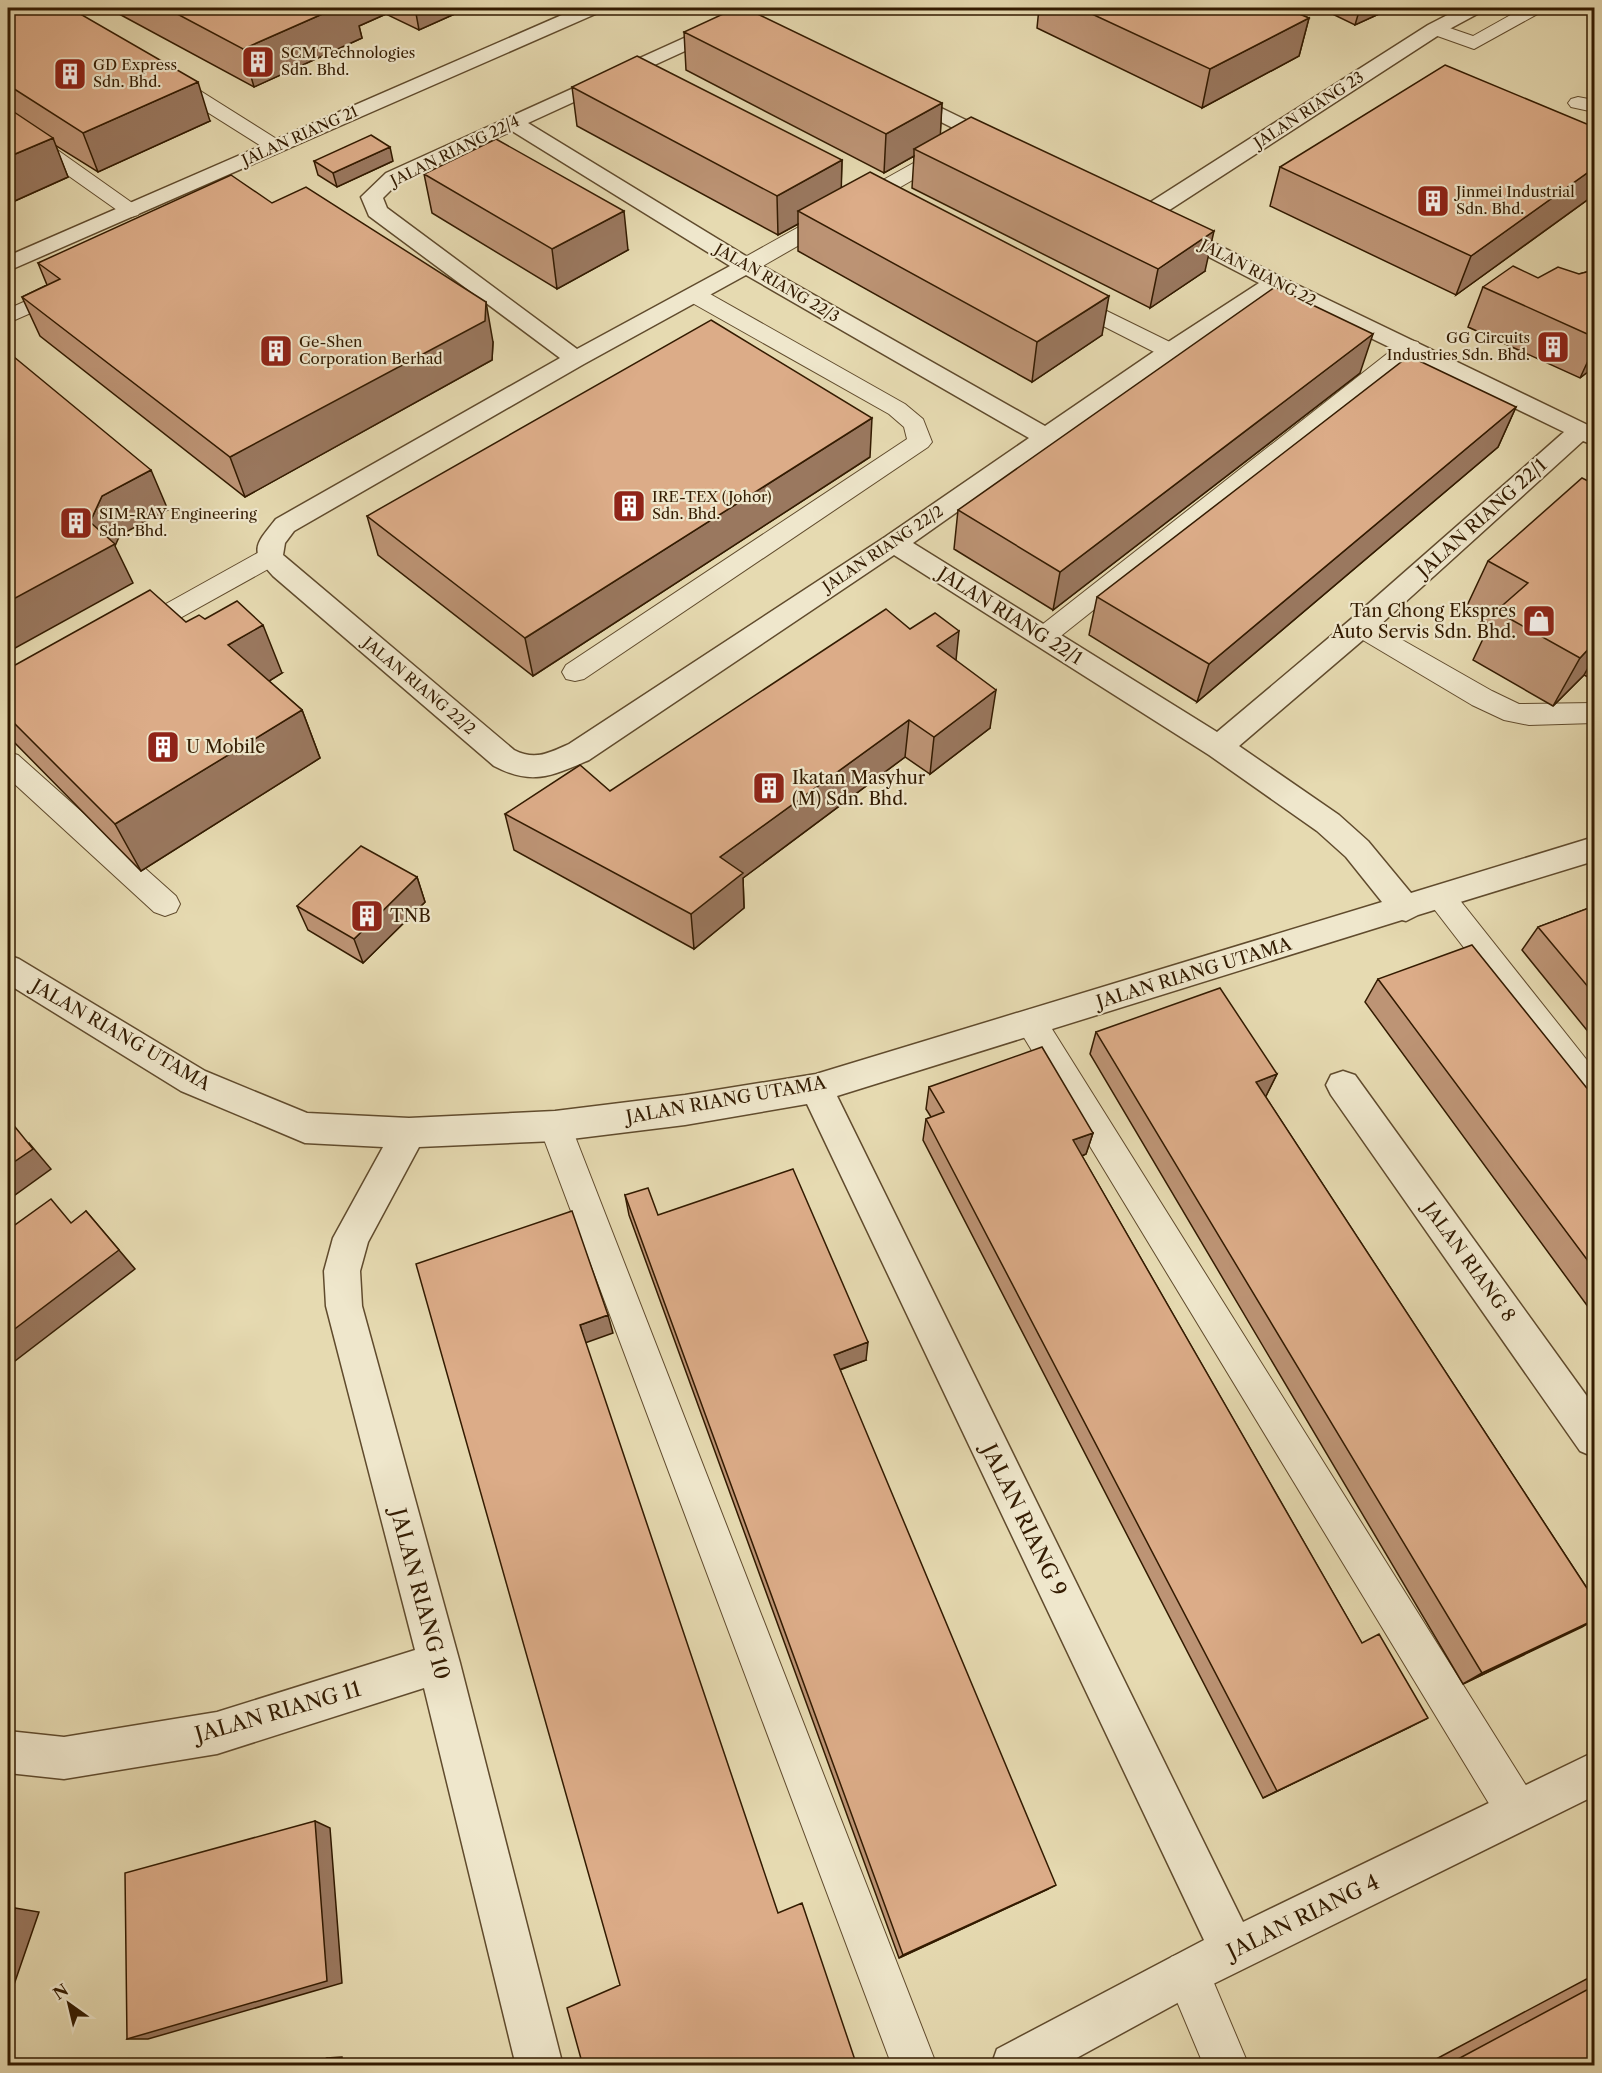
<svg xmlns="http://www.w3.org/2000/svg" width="1602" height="2073" viewBox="0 0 1602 2073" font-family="'Libre Caslon Text',serif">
	<rect width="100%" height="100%" fill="#e6dab1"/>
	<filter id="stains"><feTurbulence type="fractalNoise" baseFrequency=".00333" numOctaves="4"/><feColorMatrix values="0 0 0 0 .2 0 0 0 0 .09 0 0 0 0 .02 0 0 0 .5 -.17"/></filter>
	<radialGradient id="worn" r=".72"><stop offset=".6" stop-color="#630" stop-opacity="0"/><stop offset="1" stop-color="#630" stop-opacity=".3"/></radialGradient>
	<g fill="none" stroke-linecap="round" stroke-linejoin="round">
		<!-- lane casing -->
		<g stroke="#604b2d" stroke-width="2">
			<path id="lane" d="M1523,8H1544L1541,12L1474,49L1429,33L1426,29L1429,25H1441L1473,36Z
				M168,73L175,75L283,143L286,147L283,151H269L161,83L159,79L161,75Z
				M1578,97L1594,100V112L1571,107L1568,103L1571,99Z
				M8,118L15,120L138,207L141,211L138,215L131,217L124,215L8,133Z
				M951,144L958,146L961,150L958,154L754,271L746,272L738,271L735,266L738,261L944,146Z
				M66,283L74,284L77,289L74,294L8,323V309Z
				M695,288L703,290L905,404L923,419L932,442L928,447L584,679L575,681L566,679L562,672L566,665L907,439L904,427L889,414L687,300L684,295L687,290Z
				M1066,291L1178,346L1181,351L1178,356L1170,358L1162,356L1058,303L1055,298L1058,293Z
				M1410,340L1418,342L1421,347L1418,352L1052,643L1043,646L1034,643L1030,637L1034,631L1402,342Z
				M270,549L279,551L283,557L279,563L146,637L137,640L128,637L124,631L128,625L261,551Z
				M1360,618L1369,621L1492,691L1519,704L1594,703V723L1529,725L1504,720L1472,705L1351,633L1347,627L1351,621Z
				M8,752L18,755L176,896L180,904L176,912L165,916L154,912L8,778Z
				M1441,885L1451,889L1594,1069V1106L1583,1102L1431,905L1426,897L1431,889Z
				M1031,1009L1042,1013L1532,1795L1538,1810L1532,1825L1517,1831L1502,1825L1020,1031L1015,1022L1020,1013Z
				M555,1112L567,1116L571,1126L937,2066H892L539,1126L543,1116Z
				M1187,1951L1203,1957L1249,2066H1204L1165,1973L1171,1957Z"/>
		</g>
		<!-- street casing -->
		<g stroke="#604b2d" stroke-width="3">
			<path id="street" d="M578,8H602L600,12L8,271V256Z
				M1461,8H1483L1481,12L1442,33L1154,220L1146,221L1138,220L1135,215L1138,210L1428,25Z
				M726,19L733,21L736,25L733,29L528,123L754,261L1045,426L1162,346L1259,283L1163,233L1160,228L1163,223L1171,221L1283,278L1594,428V445L1583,441L1370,634L1239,746L1339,815L1368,841L1411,893L1594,837V861L1418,915L1406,921L1402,920L837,1096L1243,1922L1594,1752V1796L1203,1989L1062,2066H991L997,2049L1204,1940L807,1104L685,1125L555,1141L419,1147L368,1242L360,1271L362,1306L460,1663L563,2066H516L424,1688L217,1754L64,1779L8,1773V1731L64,1737L217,1712L415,1650L326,1306L324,1271L333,1238L383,1147L305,1143L181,1091L8,984V955L19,959L205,1071L307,1113L409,1118L555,1111L685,1095L816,1074L1382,902L1346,857L1317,831L1209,755L894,555L589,760C552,776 532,786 494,766L273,576C249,550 255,545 276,519L560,358L369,216L361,197L386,173ZM512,131L730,266L577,349L387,208L383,198L400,181ZM746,275L1029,438L885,537L569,744C549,753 535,761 514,750L283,555L285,543L294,531L584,364ZM1276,292L1564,432L1350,620L1217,732L913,543L1178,356Z
				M902,89L1005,139L1008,143L1005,147L998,149L991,147L895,99L892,95L895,91Z
				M1343,1071L1355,1075L1594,1406V1457L1580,1451L1331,1095L1326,1085L1331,1075Z"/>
		</g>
		<!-- lane -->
		<use href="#lane" fill="#efe7cc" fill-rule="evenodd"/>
		<!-- street -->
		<use href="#street" fill="#efe7cc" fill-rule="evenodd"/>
	</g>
	<!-- wall -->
	<path fill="#bd9475" stroke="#331b01" stroke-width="1.5" d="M8,8L210,121L98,172L55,145L68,177L8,204Z
		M108,8H468L419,30L386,14L359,26L362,38L254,87Z
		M1039,8H1285L1309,18L1299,56L1202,108L1037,28Z
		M1320,8H1392L1355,25Z
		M684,32L942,103L940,135L1205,271L1150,308L912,188L914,156L884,173L686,70Z
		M572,87L842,160L841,187L1102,335L1032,382L798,251V224L778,235L577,126Z
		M1594,127V195L1456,295L1270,206L1280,167Z
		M314,161H393L337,187L318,175Z
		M424,174L628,250L557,289L432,213Z
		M272,203L493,342L492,360L245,497L40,336L22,297L47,285L38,263Z
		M1594,270V367L1580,378L1468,327L1483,287L1538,278L1579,274Z
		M1360,373L1053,610L954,549L958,510Z
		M1516,407L1498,447L1197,702L1089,635L1097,597Z
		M870,457L533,676L378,555L367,516Z
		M1594,484V680L1584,675L1553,706L1473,660L1490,624L1465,610L1488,561Z
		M956,661L990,728L930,774L905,757L743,878L744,908L694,949L514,850L505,814L610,791Z
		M8,669L282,673L269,681L302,710L320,758L141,871L8,736Z
		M417,877L425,902L363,963L308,930L297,906Z
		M1594,906V1039L1522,950L1538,927Z
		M1378,979L1594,1097V1315L1365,1002Z
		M1096,1032L1277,1074L1266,1096H1265L1594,1599V1620L1463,1684L1090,1054Z
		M929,1087L1093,1133L1086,1154L1082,1156L1410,1727L1263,1798L923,1140L926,1119L931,1117L926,1109Z
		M625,1195L658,1215L866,1360L840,1370L1048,1889L899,1958L629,1215Z
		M1594,1975V2066H1423Z"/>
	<!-- shaded-wall -->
	<path fill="#9a785f" stroke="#331b01" stroke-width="1.5" d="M336,8H385L386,14L359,26L362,38L254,87L243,49Z
		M415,8H468L419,30Z
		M1360,8H1392L1355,25Z
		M1309,18L1299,56L1202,108L1210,69Z
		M198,82L210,121L98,172L83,133Z
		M942,103L940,142L914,149V156L884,173L886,134Z
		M53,138L68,177L8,204V157Z
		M390,147L393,161L337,187L333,173Z
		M842,160L841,199L798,211V224L778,235L777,196Z
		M1594,168V195L1456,295L1471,256Z
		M624,211L628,250L557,289L552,249Z
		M1214,231L1205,271L1150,308L1158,269Z
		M1109,296L1102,335L1032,382L1037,342Z
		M486,302L493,342L492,360L245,497L230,457Z
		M1373,334L1360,373L1053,610L1060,572Z
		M1594,348V367L1580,378Z
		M1516,407L1498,447L1197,702L1209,664Z
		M872,418L870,457L533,676L525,638Z
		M151,470L168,510L120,535L115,546L133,583L8,652V602L90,522L102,496Z
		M263,625L282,673L248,694L228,645Z
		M959,631L955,670L937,646Z
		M1594,643V657L1584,675L1553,706L1580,658Z
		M996,690L990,728L930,774L934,737Z
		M302,710L320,758L141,871L115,824Z
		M909,720L905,757L743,878L744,908L694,949L691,914L720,857Z
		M417,877L425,902L363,963L354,939Z
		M1277,1074L1266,1096L1245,1104L1256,1082Z
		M1093,1133L1086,1154L1067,1162L1073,1140Z
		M29,1143L51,1169L8,1200V1166Z
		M86,1211L135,1269L11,1364L8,1361V1334Z
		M608,1315L613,1333L585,1343L580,1325Z
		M868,1342L866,1360L833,1372L834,1355Z
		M1594,1620L1582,1627L1463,1684L1482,1673Z
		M1428,1718L1410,1727L1263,1798L1277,1791Z
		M315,1821L330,1828L342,1983L148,2039H127Z
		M1056,1885L1048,1889L899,1958L903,1955Z
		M15,1908L39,1912L8,2002V1929Z
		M342,2057L343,2066H328L327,2058Z"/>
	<!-- building -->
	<path fill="#dcac88" stroke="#331b01" stroke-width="1.5" d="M8,8H70L198,82L83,133L8,85Z
		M166,8H336L243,49Z
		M736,8H745L942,103L886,134L684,32Z
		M1079,8H1285L1309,18L1210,69Z
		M637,56L842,160L777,196L572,87Z
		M1445,65L1594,127V168L1471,256L1280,167Z
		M8,108L53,138L8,157Z
		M971,117L1214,231L1158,269L914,149Z
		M371,135L390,147L333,173L314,161Z
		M496,139L624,211L552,249L424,174Z
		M870,172L1109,296L1037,342L798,211Z
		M231,175L272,203L306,187L486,302L485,321L230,457L22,297L60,279L38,263Z
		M1513,266L1538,278L1558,267L1579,274L1594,270V337L1483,287Z
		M1275,287L1373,334L1060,572L958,510Z
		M711,320L872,418L525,638L367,516Z
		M8,352L151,470L102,496L90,522L115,544L8,602Z
		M1409,356L1516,407L1209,664L1097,597Z
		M1582,478L1594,484V643L1580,658L1496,611L1528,583L1488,561Z
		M150,590L186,622L199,615L205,619L237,601L263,625L228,645L302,710L115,824L8,717V669Z
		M886,609L910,629L935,613L959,631L937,646L996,690L934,737L909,720L720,857L743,873L691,914L505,814L580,765L610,791Z
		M361,846L417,877L354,939L297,906Z
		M1594,906V994L1538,927Z
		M1472,945L1594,1097V1269L1378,979Z
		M1220,988L1277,1074L1256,1082L1594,1599V1620L1482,1673L1096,1032Z
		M1042,1047L1093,1133L1073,1140L1362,1643L1379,1634L1428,1718L1277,1791L926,1119L944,1112L929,1087Z
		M11,1122L33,1149L8,1166V1124Z
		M793,1169L868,1342L834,1355L1056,1885L903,1955L625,1195L648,1188L658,1215Z
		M51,1199L71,1223L86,1211L119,1250L8,1334V1230Z
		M572,1211L608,1315L580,1325L778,1913L802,1903L857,2066H583L567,2008L620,1985L416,1264Z
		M315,1821L327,1981L127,2039L125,1873Z
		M8,1907L15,1908L8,1929Z
		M1594,1986V2066H1445Z
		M327,2058L328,2066H305Z"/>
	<!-- icons -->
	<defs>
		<g id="building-square" transform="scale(1.725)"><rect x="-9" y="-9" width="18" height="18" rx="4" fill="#8f2418" stroke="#efe7cc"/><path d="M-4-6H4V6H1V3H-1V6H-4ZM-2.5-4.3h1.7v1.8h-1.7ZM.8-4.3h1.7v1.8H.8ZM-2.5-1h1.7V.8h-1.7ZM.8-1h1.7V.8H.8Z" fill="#fff"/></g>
		<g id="shop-square" transform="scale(1.725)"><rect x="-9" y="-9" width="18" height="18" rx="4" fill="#8f2418" stroke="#efe7cc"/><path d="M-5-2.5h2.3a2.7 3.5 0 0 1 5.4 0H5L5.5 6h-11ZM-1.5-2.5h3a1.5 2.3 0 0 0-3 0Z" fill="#fff"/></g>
	</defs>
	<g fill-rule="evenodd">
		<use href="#building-square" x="258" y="62"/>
		<use href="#building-square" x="70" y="74"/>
		<use href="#building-square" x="1433" y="201"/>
		<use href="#building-square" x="1553" y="347"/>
		<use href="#building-square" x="276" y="351"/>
		<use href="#building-square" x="629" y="506"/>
		<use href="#building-square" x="76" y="523"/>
		<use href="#shop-square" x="1539" y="621"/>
		<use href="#building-square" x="163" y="747"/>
		<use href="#building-square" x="769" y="788"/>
		<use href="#building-square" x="367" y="916"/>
	</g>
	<g text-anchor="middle" stroke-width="4.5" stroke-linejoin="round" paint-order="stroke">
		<!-- far-poi labels -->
		<g font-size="15" fill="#331b01" stroke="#efe7cc" text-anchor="start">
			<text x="281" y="58">SCM Technologies<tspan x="281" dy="17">Sdn. Bhd.</tspan></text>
			<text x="93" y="70">GD Express<tspan x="93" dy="17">Sdn. Bhd.</tspan></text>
			<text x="1456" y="197">Jinmei Industrial<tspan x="1456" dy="17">Sdn. Bhd.</tspan></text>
			<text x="1530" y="343" text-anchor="end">GG Circuits<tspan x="1530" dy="17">Industries Sdn. Bhd.</tspan></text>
			<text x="299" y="347">Ge-Shen<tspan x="299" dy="17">Corporation Berhad</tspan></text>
			<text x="652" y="502">IRE-TEX (Johor)<tspan x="652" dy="17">Sdn. Bhd.</tspan></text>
			<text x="99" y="519">SIM-RAY Engineering<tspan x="99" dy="17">Sdn. Bhd.</tspan></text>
		</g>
		<!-- far-street labels -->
		<g font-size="15" fill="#331b01" stroke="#efe7cc">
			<text transform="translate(1309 110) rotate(-33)" y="5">JALAN RIANG 23</text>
			<text transform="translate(300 136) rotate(-24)" y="5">JALAN RIANG 21</text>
			<text transform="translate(455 151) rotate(-26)" y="5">JALAN RIANG 22/4</text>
			<text transform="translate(1258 273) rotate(27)" y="5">JALAN RIANG 22</text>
			<text transform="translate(777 283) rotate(30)" y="5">JALAN RIANG 22/3</text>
			<text transform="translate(883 549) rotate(-34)" y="5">JALAN RIANG 22/2</text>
			<text transform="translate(419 686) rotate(40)" y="5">JALAN RIANG 22/2</text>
		</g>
		<!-- street labels -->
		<g font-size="18" fill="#331b01" stroke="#efe7cc">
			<text transform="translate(1482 518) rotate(-42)" y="6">JALAN RIANG 22/1</text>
			<text transform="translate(1010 616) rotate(32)" y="6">JALAN RIANG 22/1</text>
			<text transform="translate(1194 973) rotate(-17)" y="6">JALAN RIANG UTAMA</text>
			<text transform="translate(121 1035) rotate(30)" y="6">JALAN RIANG UTAMA</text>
			<text transform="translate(726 1100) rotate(-10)" y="6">JALAN RIANG UTAMA</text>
			<text transform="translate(1469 1262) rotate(54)" y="6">JALAN RIANG 8</text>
		</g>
		<!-- poi labels -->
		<g font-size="18" fill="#331b01" stroke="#efe7cc" text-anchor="start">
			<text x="1516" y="617" text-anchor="end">Tan Chong Ekspres<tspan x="1516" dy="21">Auto Servis Sdn. Bhd.</tspan></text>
			<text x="186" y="753">U Mobile</text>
			<text x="792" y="784">Ikatan Masyhur<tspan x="792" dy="21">(M) Sdn. Bhd.</tspan></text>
			<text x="390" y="922">TNB</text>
		</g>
		<!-- near-street labels -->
		<g font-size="21" fill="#331b01" stroke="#efe7cc">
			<text transform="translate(1024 1520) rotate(64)" y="7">JALAN RIANG 9</text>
			<text transform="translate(420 1594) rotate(75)" y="7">JALAN RIANG 10</text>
			<text transform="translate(278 1712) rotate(-16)" y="7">JALAN RIANG 11</text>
			<text transform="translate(1303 1917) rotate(-26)" y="7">JALAN RIANG 4</text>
		</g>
	</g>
	<!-- margin -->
	<rect width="1602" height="2073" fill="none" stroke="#e6dab1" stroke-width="30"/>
	<rect x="9" y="9" width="1584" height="2055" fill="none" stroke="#331b01" stroke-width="3"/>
	<rect x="15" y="15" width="1572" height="2043" fill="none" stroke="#331b01" stroke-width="1.5"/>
	<!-- north arrow -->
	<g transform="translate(69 2004) rotate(326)" stroke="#efe7cc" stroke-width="4.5" paint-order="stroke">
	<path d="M0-4.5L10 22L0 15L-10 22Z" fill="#331b01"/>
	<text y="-9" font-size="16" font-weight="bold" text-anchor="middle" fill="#331b01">N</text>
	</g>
	<rect width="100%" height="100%" filter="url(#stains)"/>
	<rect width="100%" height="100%" fill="url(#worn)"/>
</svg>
